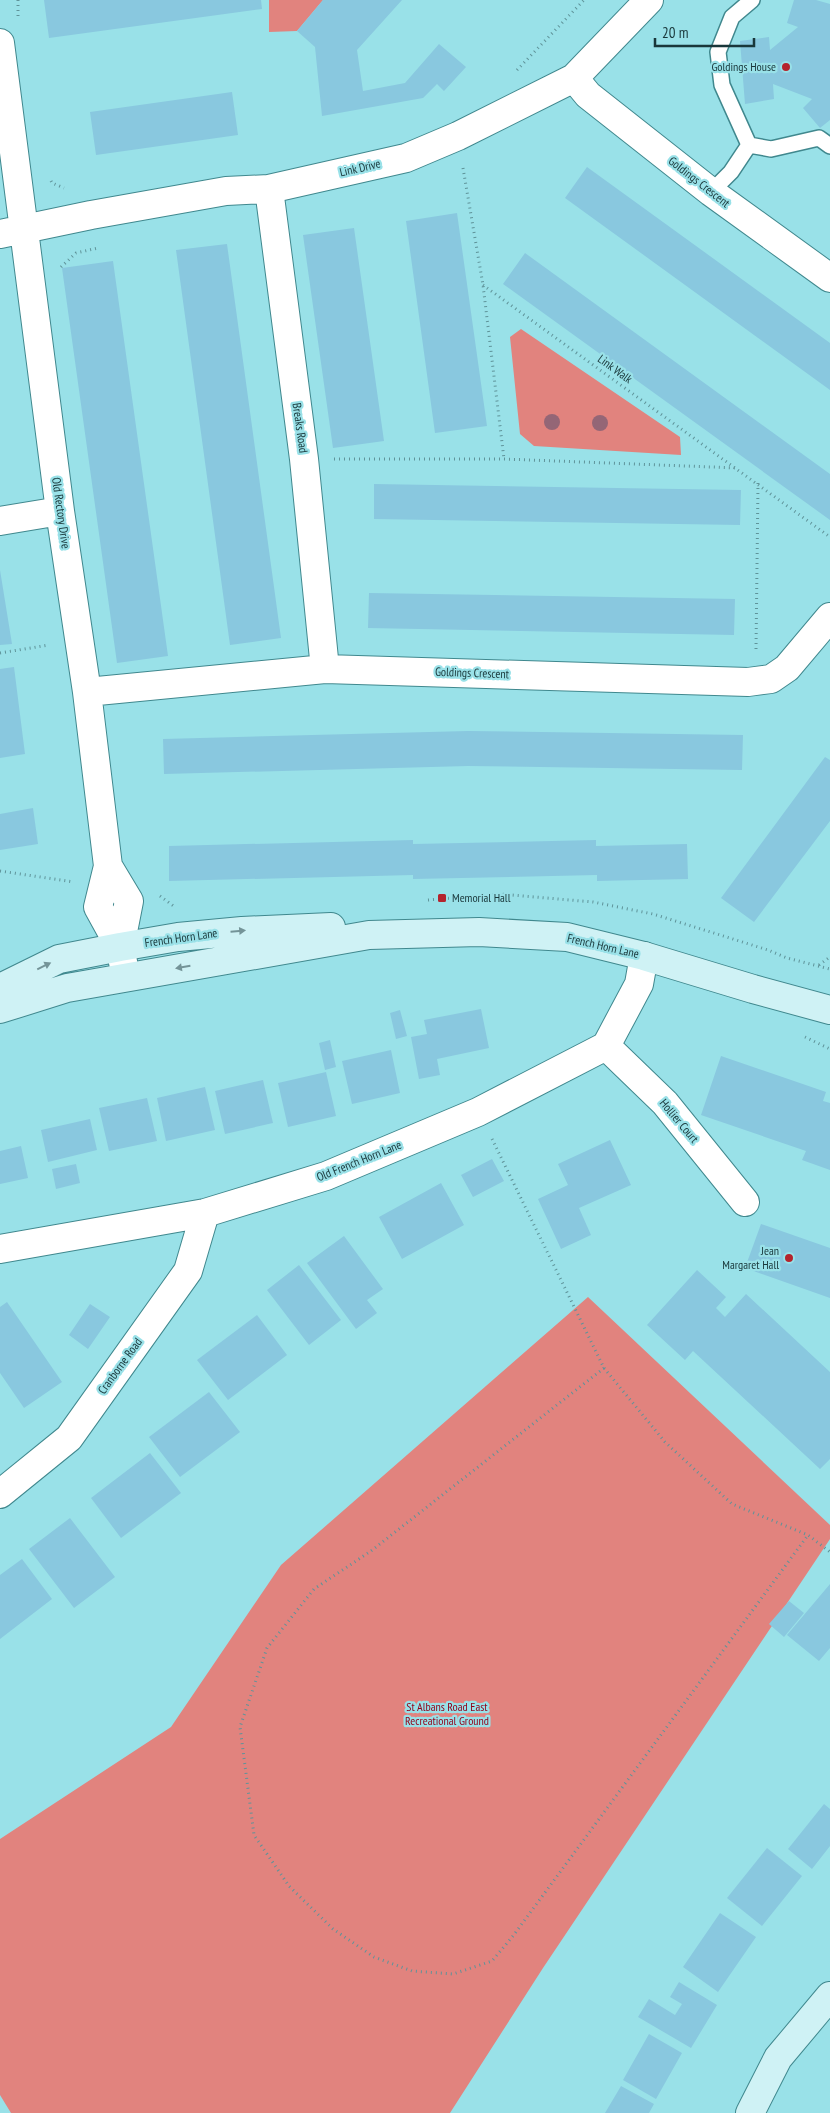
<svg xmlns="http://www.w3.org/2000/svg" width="830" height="2113" viewBox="0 0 830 2113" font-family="'PT Sans Narrow',sans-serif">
	<rect width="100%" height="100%" fill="#99e1e8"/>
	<!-- green -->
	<path fill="#e1837e" d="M269,0H323L297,31L269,32Z
		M521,329L680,437L681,455L534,446L520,434L510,337Z
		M588,1297L830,1525V1539L543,1968L450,2113H11L0,2095V1839L171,1727L281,1565Z"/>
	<!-- building -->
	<path fill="#89c8df" d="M44,0H261L262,9L49,38Z
		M323,0H402L357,50L363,91L405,83L439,44L466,67L444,91L437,84L423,98L322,116L315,47L297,31Z
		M794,0H816L830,4V120L820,128L803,108L812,99L773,84L774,99L745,104L740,41L769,37L770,50L798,27L787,23Z
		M232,92L238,135L96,155L90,112Z
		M587,167L830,343V390L565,198Z
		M457,213L487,426L435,433L406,221Z
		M354,228L384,441L333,448L303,235Z
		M227,244L281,638L230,645L176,250Z
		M525,253L830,474V520L503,284Z
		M113,261L168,656L117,663L62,268Z
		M374,484L741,490L740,525L374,519Z
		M0,570L12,644L0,645Z
		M369,593L735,599L734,635L368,628Z
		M14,667L25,754L0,758V669Z
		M468,731L743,735L742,770L468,766L164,774L163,739Z
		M825,757L830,760V821L754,922L721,898Z
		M33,808L38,844L0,850V814Z
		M413,840V844L596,840V846L687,844L688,879L597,881V875L413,879V875L169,881V846Z
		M481,1009L489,1048L437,1059L440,1075L419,1079L411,1037L427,1034L424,1020Z
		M400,1010L407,1036L396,1039L390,1013Z
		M330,1040L336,1067L325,1070L319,1043Z
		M391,1050L400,1093L352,1104L342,1061Z
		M721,1056L826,1092L823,1101L830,1103V1170L802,1160L806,1151L701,1115Z
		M326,1072L336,1116L288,1127L278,1083Z
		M263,1080L273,1123L225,1134L215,1091Z
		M205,1087L215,1130L166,1141L157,1098Z
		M147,1098L157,1141L109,1151L99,1108Z
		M90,1119L97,1150L48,1162L41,1130Z
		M610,1140L631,1185L579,1208L591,1235L561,1249L538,1199L568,1185L558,1164Z
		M21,1146L28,1178L0,1184V1151Z
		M492,1159L504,1181L473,1197L461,1175Z
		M76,1164L80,1183L56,1189L52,1169Z
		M441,1183L464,1225L402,1259L379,1217Z
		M761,1224L830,1248V1298L745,1268Z
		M344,1236L383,1289L367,1300L377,1313L356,1329L307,1263Z
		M299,1265L341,1320L309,1345L267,1290Z
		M697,1270L726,1297L716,1308L725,1317L746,1294L830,1372V1459L820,1469L693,1351L685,1360L647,1325Z
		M7,1302L62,1382L24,1408L0,1373V1307Z
		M90,1304L110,1317L88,1349L69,1335Z
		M257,1315L287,1355L228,1400L197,1360Z
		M209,1392L240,1432L180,1477L149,1437Z
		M150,1453L181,1493L121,1538L91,1498Z
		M70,1518L115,1577L74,1608L29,1549Z
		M22,1559L52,1599L0,1639V1575Z
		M830,1584V1648L819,1661L787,1635Z
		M789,1601L804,1613L784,1637L769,1624Z
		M824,1804L830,1809V1846L812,1869L788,1849Z
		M767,1848L802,1876L762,1926L727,1898Z
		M720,1913L756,1937L718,1992L683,1967Z
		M679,1982L717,2005L691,2048L638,2017L649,1999L675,2015L682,2004L670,1997Z
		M649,2034L682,2053L656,2099L623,2080Z
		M621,2086L654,2104L649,2113H605Z"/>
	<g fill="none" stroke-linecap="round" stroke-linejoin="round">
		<!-- lane casing -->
		<g stroke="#40888e" stroke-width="18">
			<path id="lane" d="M752,0L732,17L718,52L722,85L749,145L771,149L819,138L830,146
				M711,192L731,172L749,145"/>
		</g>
		<!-- street casing -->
		<g stroke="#40888e" stroke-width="30">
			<path id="street" d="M0,43L60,511L87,692L108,866L129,901L120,947L126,977
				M574,78L588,95L711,192L830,278
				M269,189L304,459L325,669
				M0,234L91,215L226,191L269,189L406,158L458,136L574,78L649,0
				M0,521L60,511
				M87,692L325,669L748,682L771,679L787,668L830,617
				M108,866L98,907L120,947
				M606,1046L665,1103L745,1202
				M0,1249L205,1213L326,1176L478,1112L606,1046L639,984L644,956
				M0,1494L69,1438L188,1271L205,1213"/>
		</g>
		<!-- secondary casing -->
		<g stroke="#40888e" stroke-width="30">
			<path id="secondary" d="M0,988L59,959L120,947L178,937L242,931L331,927
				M0,1009L67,988L369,935L479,932L567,937L644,956L753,989L830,1010
				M750,2113L778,2058L830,1996"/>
		</g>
		<!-- path -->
		<path stroke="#5f9399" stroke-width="3" stroke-dasharray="1 4" stroke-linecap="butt" d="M18,0V19
			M517,70L584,0
			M463,168L483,285L504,459
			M51,181L52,183L64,188
			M61,267L76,253L98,248
			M483,285L830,537
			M334,459H504L738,468
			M756,649L758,483
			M0,653L49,645
			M0,871L74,882
			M160,896L175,907
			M428,900L500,894L593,902L653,914L768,950L787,958L830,969
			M819,965L830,957
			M805,1037L830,1049
			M492,1139L604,1368L665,1442L732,1504L808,1535L830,1552
			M604,1368L371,1551L314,1589L267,1648L240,1727L254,1835L289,1886L333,1929L374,1957L412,1971L453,1974L492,1961L513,1936L808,1535"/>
		<!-- lane -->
		<use href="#lane" stroke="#fff" stroke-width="15"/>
		<!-- street -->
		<use href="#street" stroke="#fff" stroke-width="28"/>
		<!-- secondary -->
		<use href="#secondary" stroke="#cff2f5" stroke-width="28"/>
	</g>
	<!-- trees -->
	<g fill="#946676">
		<circle cx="552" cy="422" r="8"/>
		<circle cx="600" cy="423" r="8"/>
	</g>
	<!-- one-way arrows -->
	<defs><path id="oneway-solid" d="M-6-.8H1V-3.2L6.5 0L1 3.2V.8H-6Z" transform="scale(1.25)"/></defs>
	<g fill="#749498">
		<use href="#oneway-solid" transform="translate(238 931) rotate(-5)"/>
		<use href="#oneway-solid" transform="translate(44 966) rotate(-26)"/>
		<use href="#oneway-solid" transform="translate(183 967) rotate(170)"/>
	</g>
	<!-- markers -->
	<g fill="#b4232d" stroke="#99e1e8" stroke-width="2">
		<circle cx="786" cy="67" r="5"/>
		<rect x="437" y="893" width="10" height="10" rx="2.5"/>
		<circle cx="789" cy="1258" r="5"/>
	</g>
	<g text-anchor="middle" stroke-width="4.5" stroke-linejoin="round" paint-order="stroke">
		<!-- poi labels -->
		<g font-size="12" fill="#19373a" stroke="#99e1e8" text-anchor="end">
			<text x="776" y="71">Goldings House</text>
			<text x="452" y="902" text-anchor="start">Memorial Hall</text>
			<text x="779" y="1255">Jean<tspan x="779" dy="14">Margaret Hall</tspan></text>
		</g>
		<!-- street labels -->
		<g font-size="12" fill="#19373a" stroke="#99e1e8">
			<text transform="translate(360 168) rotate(-13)" y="4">Link Drive</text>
			<text transform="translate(699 182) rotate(38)" y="4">Goldings Crescent</text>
			<text transform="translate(615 369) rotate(36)" y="4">Link Walk</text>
			<text transform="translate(300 428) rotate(82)" y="4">Breaks Road</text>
			<text transform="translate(61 513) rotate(82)" y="4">Old Rectory Drive</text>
			<text transform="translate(472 673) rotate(2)" y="4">Goldings Crescent</text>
			<text transform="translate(181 938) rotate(-8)" y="4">French Horn Lane</text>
			<text transform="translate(603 946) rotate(13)" y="4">French Horn Lane</text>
			<text transform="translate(679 1121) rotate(50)" y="4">Hollier Court</text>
			<text transform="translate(359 1161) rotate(-22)" y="4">Old French Horn Lane</text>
			<text transform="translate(120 1366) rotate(-54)" y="4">Cranborne Road</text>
		</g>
		<!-- park labels -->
		<g font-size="12" fill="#900118" stroke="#99e1e8">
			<text x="447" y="1711">St Albans Road East<tspan x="447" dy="14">Recreational Ground</tspan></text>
		</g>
	</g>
	<!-- scale -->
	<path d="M655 38v8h99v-8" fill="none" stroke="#19373a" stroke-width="2.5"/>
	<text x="662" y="38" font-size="15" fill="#19373a" stroke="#99e1e8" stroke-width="4" paint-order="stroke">20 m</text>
</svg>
